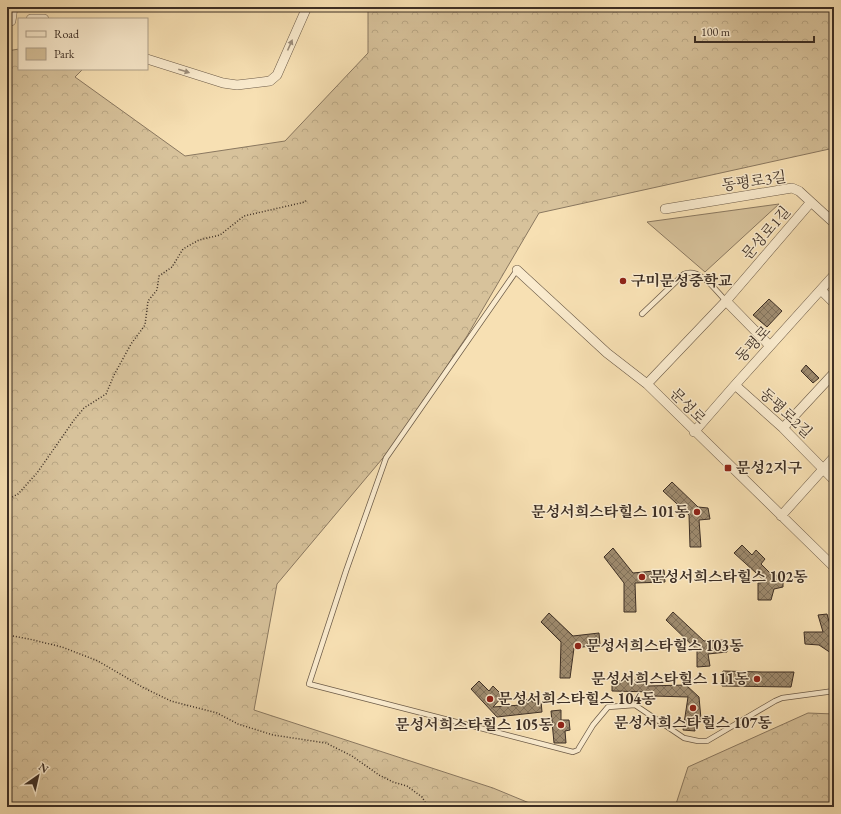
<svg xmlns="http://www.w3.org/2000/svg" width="841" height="814" viewBox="0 0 841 814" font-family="'EB Garamond','Noto Serif KR',serif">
	<defs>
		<pattern id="forest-crowns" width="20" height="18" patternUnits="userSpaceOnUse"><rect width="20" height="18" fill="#d7c29b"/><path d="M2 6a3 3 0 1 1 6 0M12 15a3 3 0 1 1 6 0" fill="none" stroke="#b9a785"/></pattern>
		<pattern id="building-cross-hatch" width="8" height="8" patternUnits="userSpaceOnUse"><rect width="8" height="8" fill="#9e8b6f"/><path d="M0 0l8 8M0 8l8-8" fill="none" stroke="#82725b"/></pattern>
	</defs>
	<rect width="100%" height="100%" fill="#f7e0b3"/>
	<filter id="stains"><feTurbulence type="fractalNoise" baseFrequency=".005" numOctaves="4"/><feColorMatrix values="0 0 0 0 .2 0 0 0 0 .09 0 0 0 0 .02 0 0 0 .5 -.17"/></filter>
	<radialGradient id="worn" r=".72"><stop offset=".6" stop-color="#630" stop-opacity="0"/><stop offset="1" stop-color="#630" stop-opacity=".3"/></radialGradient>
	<!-- green -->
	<path fill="#d7c29b" stroke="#8a7860" d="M779,204L705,272L647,222Z"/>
	<!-- forest -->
	<path fill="url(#forest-crowns)" stroke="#8a7860" d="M368,7H834V148L539,213L467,336L393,446L277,584L254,710L493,788L539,807H7V51L19,49V69H83L75,77L185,156L285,141L368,53Z
		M808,713L834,714V807H675L688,767Z"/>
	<!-- building -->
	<path fill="url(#building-cross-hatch)" stroke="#3d2f25" d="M769,299L782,311L767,327L753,315Z
		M806,365L819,378L813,383L801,371Z
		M672,482L698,507L708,508L710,519L699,520L701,547H690L689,515L663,491Z
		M742,545L752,555L756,550L765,559L761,564L773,576L783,574V587L774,589L771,600H758V583L766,582L734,553Z
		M613,548L633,573L664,570L665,582L635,583L636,612H624V583L604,557Z
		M673,612L704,641L726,640L727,652L708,654L710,666L697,667V650L666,620Z
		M549,613L573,636L599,633L600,645L574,648L570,678H560L561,642L541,622Z
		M827,614L832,632L834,634V655L819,645L805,644L804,632H823L818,615Z
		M723,671L762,672H794L791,687L722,686Z
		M647,680V686L686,685L699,697L701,719H695V731L683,730L688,697L653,696V692L612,691V681Z
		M479,681L489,691L493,686L503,696L493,707L521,705V700L532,699V702L541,701L542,712L497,717L471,689Z
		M561,710V720H569L570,730L565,731L566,743H554L551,711Z"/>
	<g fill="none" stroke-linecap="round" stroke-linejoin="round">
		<!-- service casing -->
		<g stroke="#6c5b48" stroke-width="6">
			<path id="service" d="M517,270L386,458L346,571L309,684L573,752L578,750L579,748L593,725L608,707L635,705L684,738L698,741H707L775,701L782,698L834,691
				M642,314L684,274C700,267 715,290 726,301"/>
		</g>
		<!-- minor casing -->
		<g stroke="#6c5b48" stroke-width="10">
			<path id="minor" d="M31,19H44
				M7,23L11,21L13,7
				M147,59L223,83L237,85L270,81L277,75L307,7
				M665,209L792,188L799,191L834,223
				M517,270L607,353L647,384L834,567
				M821,290L834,303
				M726,301L770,346
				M647,384L726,301L811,202
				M735,385L783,428L834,480
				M783,428L834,373
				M694,432L735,385L834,275
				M781,516L834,457"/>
		</g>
		<!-- path -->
		<path stroke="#3d2f25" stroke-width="1.5" stroke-dasharray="1 2" stroke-linecap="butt" d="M7,500L18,494L37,473L74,420L84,408L106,394L114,375L131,344L145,325L148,301L157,290L159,276L172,267L183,249L199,240L220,235L244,216L305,202L307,199
			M7,635L29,639L62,647L98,661L144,688L171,701L217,713L238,724L273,735L326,743L352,756L379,775L393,782L407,786L422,797L428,807"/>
		<!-- service -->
		<use href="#service" stroke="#faebce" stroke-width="4.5"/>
		<!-- minor -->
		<use href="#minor" stroke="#faebce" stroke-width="9"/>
	</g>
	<!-- one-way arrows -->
	<defs><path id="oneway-solid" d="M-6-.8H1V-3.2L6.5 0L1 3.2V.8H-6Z"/></defs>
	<g fill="#9c8d7a">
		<use href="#oneway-solid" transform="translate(290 45) rotate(-66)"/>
		<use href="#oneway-solid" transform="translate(184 71) rotate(17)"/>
	</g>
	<!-- markers -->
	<g fill="#8f2418" stroke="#faebce" stroke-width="1.5">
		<circle cx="623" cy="281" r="4"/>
		<rect x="724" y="464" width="8" height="8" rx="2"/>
		<circle cx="697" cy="512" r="4"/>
		<circle cx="642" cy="577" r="4"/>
		<circle cx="578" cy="646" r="4"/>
		<circle cx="757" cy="679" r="4"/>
		<circle cx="490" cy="699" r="4"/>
		<circle cx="693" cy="708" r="4"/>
		<circle cx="561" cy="725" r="4"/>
	</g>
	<g text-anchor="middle" stroke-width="3" stroke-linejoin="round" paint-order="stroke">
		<!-- street labels -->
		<g font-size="15" fill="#3d2f25" stroke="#faebce">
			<text transform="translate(754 181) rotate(-8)" y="5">동평로3길</text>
			<text transform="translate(766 233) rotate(-49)" y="5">문성로1길</text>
			<text transform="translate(753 344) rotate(-47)" y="5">동평로</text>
			<text transform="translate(688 406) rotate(45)" y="5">문성로</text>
			<text transform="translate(786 413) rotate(43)" y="5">동평로2길</text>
		</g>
		<!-- poi labels -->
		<g font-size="15" font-weight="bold" fill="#3d2f25" stroke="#faebce" text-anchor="start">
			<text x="631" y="286">구미문성중학교</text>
			<text x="736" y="473">문성2지구</text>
			<text x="689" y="517" text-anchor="end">문성서희스타힐스 101동</text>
			<text x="650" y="582">문성서희스타힐스 102동</text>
			<text x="586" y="651">문성서희스타힐스 103동</text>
			<text x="749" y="684" text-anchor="end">문성서희스타힐스 111동</text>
			<text x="498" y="704">문성서희스타힐스 104동</text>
			<text x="693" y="728" text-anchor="middle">문성서희스타힐스 107동</text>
			<text x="553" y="730" text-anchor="end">문성서희스타힐스 105동</text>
		</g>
	</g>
	<!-- margin -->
	<rect width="841" height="814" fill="none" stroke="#f7e0b3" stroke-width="24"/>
	<rect x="8" y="8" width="825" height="798" fill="none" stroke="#3d2f25" stroke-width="2"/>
	<rect x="12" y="12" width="817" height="790" fill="none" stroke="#3d2f25"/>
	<!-- legend -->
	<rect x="18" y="18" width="130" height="52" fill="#faebce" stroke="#aea08a"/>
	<rect x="26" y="31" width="20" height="6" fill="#faebce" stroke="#aea08a"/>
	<text x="54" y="38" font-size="12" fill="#3d2f25">Road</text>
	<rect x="26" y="48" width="20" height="12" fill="#d7c29b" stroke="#aea08a"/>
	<text x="54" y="58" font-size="12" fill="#3d2f25">Park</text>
	<!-- north arrow -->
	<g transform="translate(38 776) rotate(34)" stroke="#faebce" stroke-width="3" paint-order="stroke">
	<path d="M0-3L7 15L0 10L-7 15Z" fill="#3d2f25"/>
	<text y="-6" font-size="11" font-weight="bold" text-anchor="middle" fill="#3d2f25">N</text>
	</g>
	<!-- scale -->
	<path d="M695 36v6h119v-6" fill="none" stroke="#3d2f25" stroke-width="2"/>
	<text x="701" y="36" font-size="12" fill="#3d2f25" stroke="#faebce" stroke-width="3" paint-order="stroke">100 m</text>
	<rect width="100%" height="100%" filter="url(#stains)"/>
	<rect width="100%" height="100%" fill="url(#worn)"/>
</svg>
